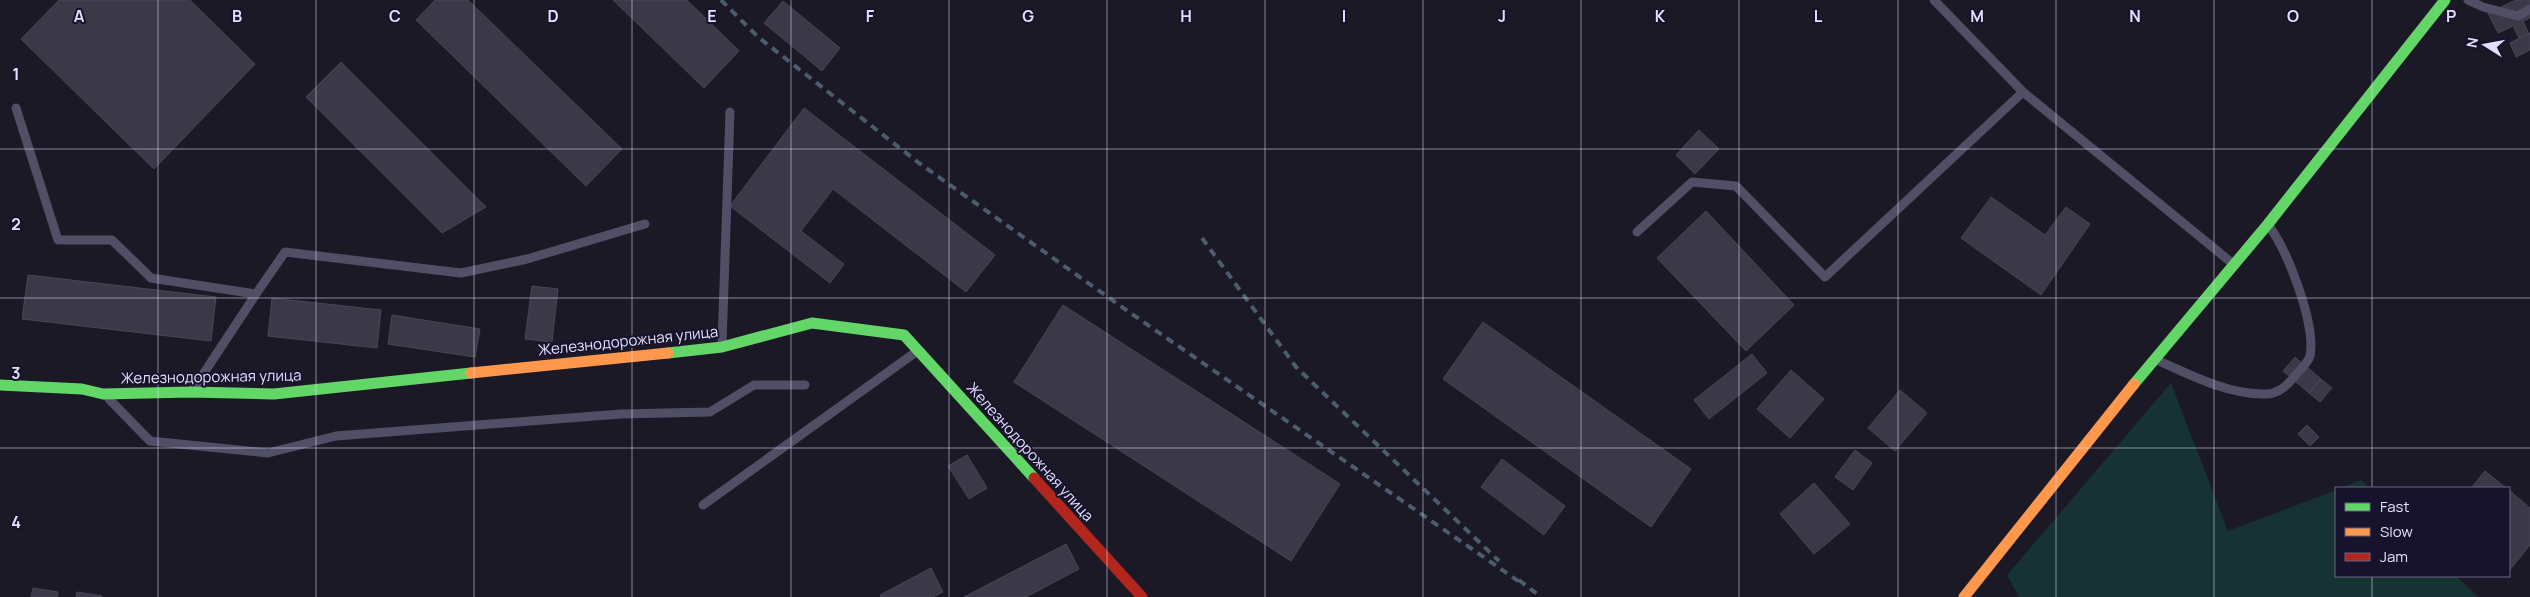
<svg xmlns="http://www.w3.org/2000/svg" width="2530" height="597" viewBox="0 0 2530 597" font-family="Manrope,sans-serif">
	<rect width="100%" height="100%" fill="#1c1926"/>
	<!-- green -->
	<path fill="#173233" d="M2171,383L2228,531L2336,490V576H2456L2478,597H2019L2007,575Z
		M2361,480L2369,488H2340Z"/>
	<!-- building -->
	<path fill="#3b3847" stroke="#494558" d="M59,0H190L255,64L154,169L21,39Z
		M435,0H468L622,149L586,186L416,20Z
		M613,0H687L739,51L704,88Z
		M2516,0H2530V18L2523,21L2529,34L2519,38L2513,26L2498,33L2488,13Z
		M783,1L840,48L822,71L764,23Z
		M2530,33V50L2516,57L2510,43Z
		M341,62L486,207L442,233L306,97Z
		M804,108L995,255L966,292L833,189L801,231L844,264L830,283L730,206Z
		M1699,130L1719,149L1695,174L1676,155Z
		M1991,197L2045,235L2066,207L2090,224L2041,295L1961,238Z
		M1706,211L1794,305L1746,351L1657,258Z
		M28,275L216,297L211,341L22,319Z
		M532,286L558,289L552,342L525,339Z
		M272,298L381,310L377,348L268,336Z
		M1063,305L1340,484L1291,561L1014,382Z
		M392,315L480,329L475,357L388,344Z
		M1483,322L1691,469L1651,527L1443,379Z
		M1752,354L1767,373L1709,419L1694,400Z
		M2295,357L2321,379L2309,393L2283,371Z
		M1791,370L1824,399L1790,438L1757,409Z
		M2321,379L2332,388L2320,402L2309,393Z
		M1900,390L1927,413L1895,451L1868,428Z
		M2307,425L2319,437L2310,446L2298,434Z
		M1855,450L1872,463L1853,490L1835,477Z
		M967,455L987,488L969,499L948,466Z
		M1502,459L1565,506L1544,535L1481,487Z
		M2485,471L2506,488H2471Z
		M1814,483L1850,524L1814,554L1780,514Z
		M2509,490L2530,508V545L2509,571Z
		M1066,544L1079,569L1026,597H964Z
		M931,568L943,592L933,597H881L880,595Z
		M33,588L58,592L57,597H31Z
		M77,592L102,596V597H76Z"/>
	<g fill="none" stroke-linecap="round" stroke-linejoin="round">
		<!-- lane -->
		<path stroke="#504f66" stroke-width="9" d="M1934,0L2023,92L2232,263
			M2468,0L2483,7L2518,16L2530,9
			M16,108L58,240H112L151,278L256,294L194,388
			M1637,232L1692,182L1736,186L1825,277L2023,92
			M256,294L285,252L461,273L527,259L645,224
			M722,344L730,112
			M2157,360C2190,375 2229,395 2266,394C2278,394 2287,386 2294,377C2299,371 2308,363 2310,356C2316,324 2288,252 2269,226
			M109,399L150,441L268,453L336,436L621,414L710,412L754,385H805
			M703,505L916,352"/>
		<!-- fast -->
		<path stroke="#63d668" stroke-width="11" d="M668,353L722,347L812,323L904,335L1034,478
			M2134,384L2268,224L2445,0
			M0,385L82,389L103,394L191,392L274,394L471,373"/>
		<!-- slow -->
		<path stroke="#ff974d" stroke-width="11" d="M471,373L668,353
			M1964,597L2134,384"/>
		<!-- jam -->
		<path stroke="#b3261e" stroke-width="11" d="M1034,478L1142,597"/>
		<!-- rail -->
		<path stroke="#4a5d6d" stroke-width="4" stroke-dasharray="8 6" stroke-linecap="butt" d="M721,0L758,37L919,163L1129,312L1524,585
			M1202,238L1296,367L1499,561
			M1519,580L1541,597"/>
	</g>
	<!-- grid -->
	<path fill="none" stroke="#e3e0fd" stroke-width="1" stroke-opacity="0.55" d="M158,0V597M316,0V597M474,0V597M632,0V597M791,0V597M949,0V597M1107,0V597M1265,0V597M1423,0V597M1581,0V597M1739,0V597M1898,0V597M2056,0V597M2214,0V597M2372,0V488M0,149H2530M0,298H2530M0,448H2530M2372,576V597"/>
	<g text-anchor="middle" stroke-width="4" stroke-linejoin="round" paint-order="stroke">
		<!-- street labels -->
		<g font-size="15" fill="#e3e0fd" stroke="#18132c">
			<text transform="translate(628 341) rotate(-6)" y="5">Железнодорожная улица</text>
			<text transform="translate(211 377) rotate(-1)" y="5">Железнодорожная улица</text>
			<text transform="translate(1030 452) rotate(48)" y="5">Железнодорожная улица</text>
		</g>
	</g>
	<g font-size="16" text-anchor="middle" font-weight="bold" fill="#e3e0fd" stroke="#18132c" stroke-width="4" stroke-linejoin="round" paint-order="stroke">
		<text x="79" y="22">A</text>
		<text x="237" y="22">B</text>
		<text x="395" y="22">C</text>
		<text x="553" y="22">D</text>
		<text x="712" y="22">E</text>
		<text x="870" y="22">F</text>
		<text x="1028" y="22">G</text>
		<text x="1186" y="22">H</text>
		<text x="1344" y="22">I</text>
		<text x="1502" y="22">J</text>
		<text x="1660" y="22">K</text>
		<text x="1818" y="22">L</text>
		<text x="1977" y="22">M</text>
		<text x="2135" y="22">N</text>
		<text x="2293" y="22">O</text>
		<text x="2451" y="22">P</text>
		<text x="16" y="80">1</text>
		<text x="16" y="230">2</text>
		<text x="16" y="379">3</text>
		<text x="16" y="528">4</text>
	</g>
	<!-- legend -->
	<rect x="2335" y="487" width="175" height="90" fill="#18132c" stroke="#696580"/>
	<rect x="2345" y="503" width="25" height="8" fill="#63d668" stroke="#696580"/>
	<text x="2380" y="512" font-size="15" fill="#e3e0fd">Fast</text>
	<rect x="2345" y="528" width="25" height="8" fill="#ff974d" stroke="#696580"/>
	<text x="2380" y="537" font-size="15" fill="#e3e0fd">Slow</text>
	<rect x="2345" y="553" width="25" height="8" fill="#b3261e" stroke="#696580"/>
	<text x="2380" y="562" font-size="15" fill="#e3e0fd">Jam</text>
	<!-- north arrow -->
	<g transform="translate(2485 45) rotate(281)" stroke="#18132c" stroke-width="4" paint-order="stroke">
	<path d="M0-4L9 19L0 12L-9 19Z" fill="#e3e0fd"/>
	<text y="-8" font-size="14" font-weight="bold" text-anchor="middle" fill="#e3e0fd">N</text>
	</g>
</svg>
